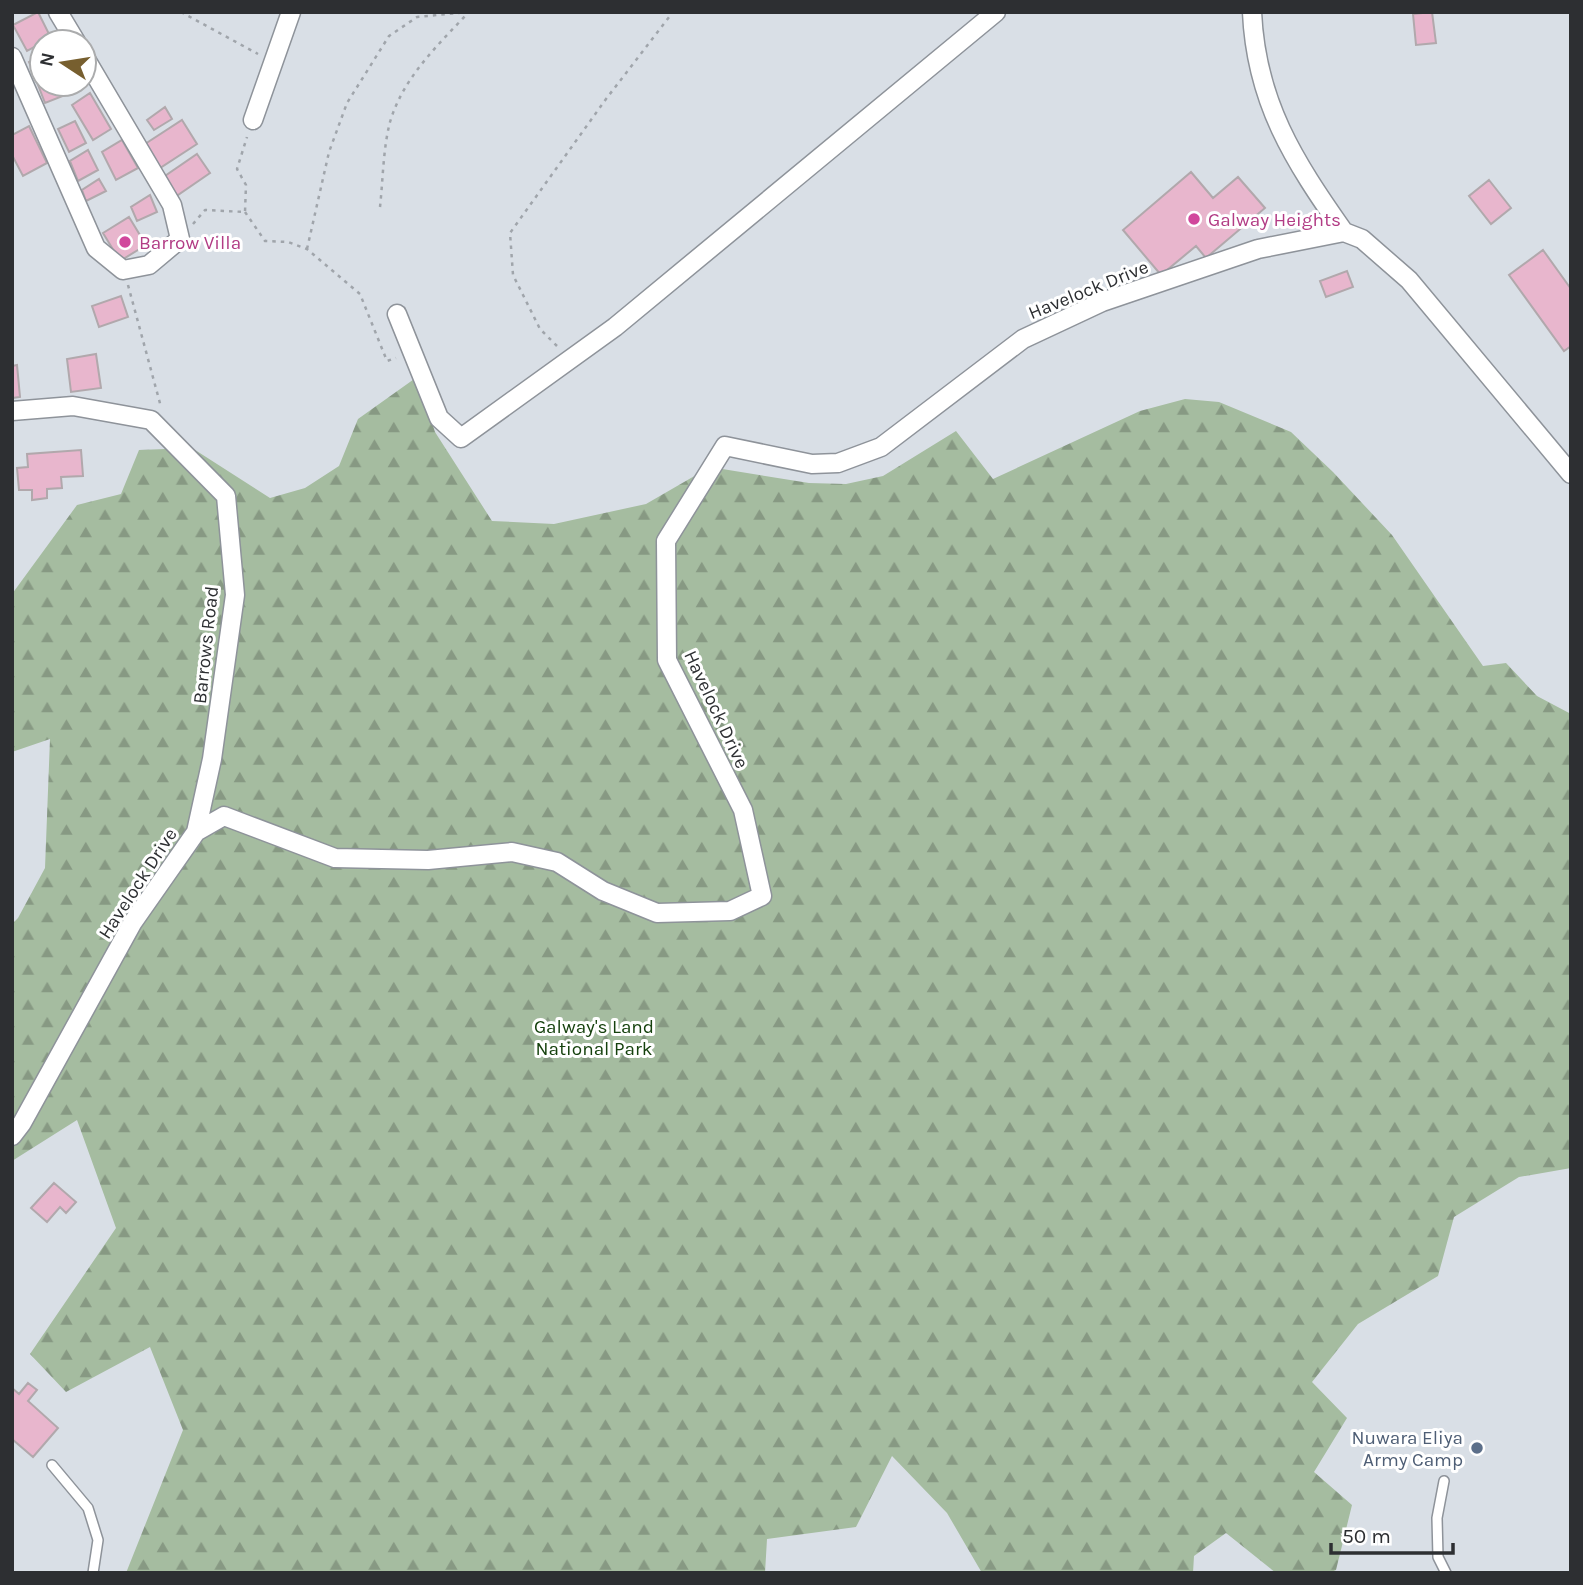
<svg xmlns="http://www.w3.org/2000/svg" width="1583" height="1585" viewBox="0 0 1583 1585" font-family="Karla,sans-serif">
	<defs>
		<pattern id="forest-firs" width="22" height="20" patternUnits="userSpaceOnUse" patternTransform="scale(1.75)"><rect width="22" height="20" fill="#a5bca0"/><path d="M5 1l3.5 6h-7zM16 11l3.5 6h-7z" fill="#879983"/></pattern>
	</defs>
	<rect width="100%" height="100%" fill="#d9dfe6"/>
	<!-- forest -->
	<path fill="url(#forest-firs)" d="M417,377L435,432L492,521L554,524L646,504L710,467L809,483L846,484L883,476L956,431L993,479L1140,411L1185,399L1219,402L1291,432L1333,472L1392,535L1483,666L1506,663L1537,696L1571,714V1168L1519,1177L1454,1217L1438,1276L1358,1324L1312,1382L1347,1418L1314,1472L1352,1505L1336,1570L1329,1573H1276L1226,1533L1194,1556L1193,1573H982L947,1513L892,1456L856,1527L767,1539L765,1573H126L183,1430L150,1347L66,1392L30,1354L116,1228L77,1120L12,1161V924L18,918L45,868L50,739L12,752V594L77,505L121,494L139,450L192,448L270,498L305,488L339,466L358,419Z"/>
	<!-- building -->
	<path fill="#e8b6cd" stroke="#b1a8ac" stroke-width="2" d="M38,12L51,38L27,51L13,25Z
		M1432,12L1436,43L1416,45L1413,14Z
		M42,56V70L34,73L29,62Z
		M42,74V84H70L73,92L45,103L35,77Z
		M90,93L111,129L93,140L72,105Z
		M165,107L172,119L154,130L147,120Z
		M182,120L197,144L160,168L145,144Z
		M75,121L86,143L69,152L58,129Z
		M29,126L47,163L23,176L12,155V135Z
		M122,140L138,168L116,180L102,152Z
		M88,150L98,170L78,181L70,161Z
		M197,154L210,173L175,197L162,178Z
		M1191,172L1213,198L1238,177L1265,208L1206,258L1196,246L1161,275L1123,230Z
		M99,179L106,191L86,201L82,190Z
		M1489,180L1511,208L1491,224L1469,196Z
		M150,195L157,212L137,221L131,207Z
		M129,217L146,245L120,261L103,233Z
		M1543,250L1571,289V346L1564,351L1509,275Z
		M1347,271L1353,287L1326,297L1320,281Z
		M121,296L128,317L99,327L92,306Z
		M96,354L101,388L71,392L67,359Z
		M17,365L20,397L12,398V366Z
		M81,450L83,476L61,477L62,488L47,489V498L32,500V490H19L17,468L28,467L27,454Z
		M54,1183L76,1202L66,1213L60,1207L47,1222L31,1208Z
		M28,1383L37,1390L28,1401L58,1428L33,1457L12,1439V1388L19,1394Z"/>
	<g fill="none" stroke-linecap="round" stroke-linejoin="round">
		<!-- lane casing -->
		<g stroke="#8e939a" stroke-width="12">
			<path id="lane" d="M52,1465L88,1508L98,1540L93,1573
				M1444,1481L1437,1518L1438,1557L1446,1573"/>
		</g>
		<!-- street casing -->
		<g stroke="#8e939a" stroke-width="21">
			<path id="street" d="M58,12L76,42
				M1252,12C1256,102 1294,161 1344,232
				M12,57L96,248L123,270L149,265L180,239L172,205L84,56
				M253,120L291,12
				M397,314L439,418L461,438L615,327L996,12
				M12,411L73,406L151,420L226,496L235,595L212,759L196,832
				M12,1136L22,1123L133,922L196,832L224,816L335,858L428,860L512,852L557,862L603,891L657,913L730,911L762,896L743,810L667,660L666,541L725,446L812,464L838,463L881,447L1023,339L1102,302L1258,249L1344,232L1362,239L1409,280L1571,474"/>
		</g>
		<!-- path -->
		<path stroke="#a0a5ab" stroke-width="2.5" stroke-dasharray="3.5 5" stroke-linecap="butt" d="M181,12L258,54
			M380,207C383,180 383,149 390,122C403,78 437,46 467,14
			M245,212L265,241L288,242L307,249L360,294L387,361L396,358
			M193,224L205,210L245,212L246,185L237,169L247,137
			M307,249L329,152L347,103L389,36L417,17L468,12
			M128,285L161,407
			M557,346L540,329L513,275L510,233L606,99L673,12"/>
		<!-- lane -->
		<use href="#lane" stroke="#fff" stroke-width="9"/>
		<!-- street -->
		<use href="#street" stroke="#fff" stroke-width="18"/>
	</g>
	<!-- markers -->
	<g fill="#d1479c" stroke="#fff" stroke-width="2.5">
		<circle cx="1194" cy="219" r="7"/>
		<circle cx="125" cy="242" r="7"/>
	</g>
	<circle fill="#5c6f8a" stroke="#fff" stroke-width="2.5" cx="1477" cy="1448" r="7"/>
	<g text-anchor="middle" stroke-width="6" stroke-linejoin="round" paint-order="stroke">
		<!-- hotel labels -->
		<g font-size="19" fill="#b23c85" stroke="#fff" text-anchor="start">
			<text x="1208" y="226">Galway Heights</text>
			<text x="139" y="249">Barrow Villa</text>
		</g>
		<!-- street labels -->
		<g font-size="19" fill="#2d2f32" stroke="#fff">
			<text transform="translate(1088 289) rotate(-22)" y="7">Havelock Drive</text>
			<text transform="translate(205 645) rotate(-84)" y="7">Barrows Road</text>
			<text transform="translate(717 709) rotate(65)" y="7">Havelock Drive</text>
			<text transform="translate(137 883) rotate(-57)" y="7">Havelock Drive</text>
		</g>
		<!-- park labels -->
		<g font-size="19" fill="#15410d" stroke="#fff">
			<text x="594" y="1033">Galway's Land<tspan x="594" dy="22">National Park</tspan></text>
		</g>
		<!-- service labels -->
		<g font-size="19" fill="#4e5e75" stroke="#fff" text-anchor="end">
			<text x="1463" y="1444">Nuwara Eliya<tspan x="1463" dy="22">Army Camp</tspan></text>
		</g>
	</g>
	<!-- border -->
	<rect width="1583" height="1585" fill="none" stroke="#2d2f32" stroke-width="28"/>
	<!-- north arrow -->
	<g transform="translate(63 63) rotate(282)"><circle r="33" fill="#ffffff" stroke="#abacad" stroke-width="2"/>
	<path d="M0-5L12 26L0 18L-12 26Z" fill="#775f2f"/>
	<text y="-10" font-size="19" font-weight="bold" text-anchor="middle" fill="#2d2f32">N</text>
	</g>
	<!-- scale -->
	<path d="M1331 1543v10h122v-10" fill="none" stroke="#2d2f32" stroke-width="3.5"/>
	<text x="1342" y="1543" font-size="21" fill="#2d2f32" stroke="#ffffff" stroke-width="5" paint-order="stroke">50 m</text>
</svg>
